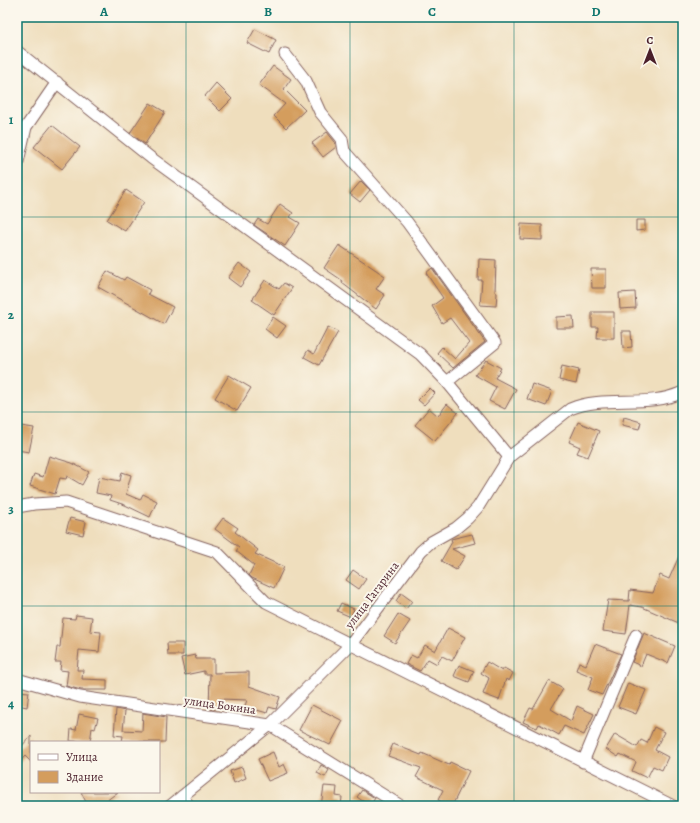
<svg xmlns="http://www.w3.org/2000/svg" width="700" height="823" viewBox="0 0 700 823" font-family="Alegreya,serif">
	<rect width="100%" height="100%" fill="#fbf7ec"/>
	<filter id="ink" filterUnits="userSpaceOnUse"><feTurbulence type="fractalNoise" baseFrequency=".025" numOctaves="2"/><feDisplacementMap in="SourceGraphic" scale="8" xChannelSelector="R" yChannelSelector="G"/><feConvolveMatrix kernelMatrix="1 2 1 2 8 2 1 2 1" color-interpolation-filters="sRGB"/></filter>
	<filter id="wash" filterUnits="userSpaceOnUse"><feTurbulence type="fractalNoise" baseFrequency=".012" numOctaves="4" result="noise"/><feDisplacementMap in="SourceGraphic" scale="16" xChannelSelector="R" yChannelSelector="G"/><feGaussianBlur stdDeviation="0.9" result="paint"/><feColorMatrix in="noise" values="0 0 0 0 0 0 0 0 0 0 0 0 0 0 0 0 0 1.4 0 .05"/><feComposite in="paint" operator="in"/></filter>
	<g filter="url(#wash)">
		<rect width="100%" height="100%" fill="#efdebd"/>
		<g id="blocks">
			<!-- building -->
			<path fill="#d49d5d" d="M255,29L276,40L269,54L247,43Z
				M273,66L291,79L284,89L305,110L286,128L274,116L285,104L259,85Z
				M216,83L232,99L220,111L205,96Z
				M150,103L165,112L145,144L130,133Z
				M52,125L80,147L62,169L34,147Z
				M327,132L335,142L336,147L323,157L312,143Z
				M361,181L370,190L360,202L350,194Z
				M126,190L144,202L125,231L107,220Z
				M280,204L293,213L290,217L300,223L285,246L254,225L258,219L267,224Z
				M636,220H645V230L636,231Z
				M521,224L542,225V240L520,239Z
				M339,245L385,276L376,289L385,295L376,309L342,283L343,281L324,268Z
				M479,259L496,260L495,292L497,293L496,306L480,305L482,280H478Z
				M239,263L251,272L240,287L228,278Z
				M432,268L485,342L453,368L437,353L442,347L455,359L469,343L450,318L442,323L432,306L443,298L426,273Z
				M591,269H606V288H592Z
				M107,271L124,280L126,277L150,290L148,294L173,307L164,324L98,287Z
				M265,280L279,289L284,283L292,288L274,315L252,300Z
				M635,292L636,308L620,309L619,293Z
				M592,312H614V338H597L598,327H592Z
				M573,316L574,328H556V317Z
				M273,317L286,326L277,338L265,329Z
				M328,327L338,332L319,365L304,357L308,350L314,354Z
				M622,331H631L632,347L623,348Z
				M486,360L501,368L495,378L516,389L505,409L489,401L496,387L475,375Z
				M562,366L579,370L576,384L559,380Z
				M229,375L251,388L237,411L215,398Z
				M532,384L552,391L546,406L527,399Z
				M430,388L435,393L424,405L418,400Z
				M447,404L458,413L435,441L415,425L429,408L438,416Z
				M624,417L641,422L639,429L622,425Z
				M578,422L599,431L588,457L577,453L580,447L569,442Z
				M21,426L34,428L29,452L17,450Z
				M49,456L72,463L89,472L82,485L67,476L66,479L60,478L55,494L30,486L34,474L43,477Z
				M122,472L131,475L126,494L140,500L143,494L157,501L150,517L125,505L110,500L111,496L96,493L99,477L120,481Z
				M70,518L86,522L83,535L66,531Z
				M223,518L238,528L235,532L258,550L255,554L284,567L274,588L252,578L249,575L254,565L236,551L239,547L215,529Z
				M472,534L475,543L452,549L465,556L456,570L441,561L452,542L451,539Z
				M683,547V619L681,624L642,607L630,605L626,634L603,631L608,600L629,601L630,590L653,593L660,575L669,579Z
				M353,570L366,579L359,589L346,580Z
				M401,593L412,601L406,609L396,601Z
				M341,603L354,609L351,617L337,611Z
				M398,614L410,621L395,643L384,636Z
				M76,615L92,617L90,631L101,632L99,652L79,650L77,670H83L82,679L107,680V690H81L66,686L68,671L60,670L61,662H55L57,647H60L63,618L75,619Z
				M448,628L465,637L452,661L442,656L437,664L428,659L420,671L406,664L411,655L417,658L425,645L435,651Z
				M644,633L675,646L668,663L646,654L641,666L632,662Z
				M167,643H183V655H168Z
				M595,644L621,654L602,695L588,690L593,677L576,670L579,662L586,665Z
				M195,655L196,659H214V673L249,672V686L280,697L276,709L269,707L267,713L257,710L255,716L243,711L247,700L220,699V709H209L210,674H204V671L185,675L181,658Z
				M487,662L502,671L504,668L513,673L509,681L506,679L499,700L483,694L489,678L481,673Z
				M459,665L474,671L469,682L454,676Z
				M549,681L563,689L551,709L571,721L577,706L594,714L584,735L564,726L559,735L539,724L537,728L523,722L530,708L533,709Z
				M628,683L646,690L636,714L618,707Z
				M17,691L29,692L27,707L17,705Z
				M312,705L343,721L330,745L299,730Z
				M116,709L125,711L123,730L142,731L143,713L166,717L165,742H122L123,736L114,735Z
				M79,714L98,718L95,729L92,728L90,742L70,741L71,729L76,730Z
				M654,727L664,732L655,750L668,757L662,770L653,766L647,778L632,771L636,762L620,754L618,757L606,749L615,734L637,747L641,740L647,743Z
				M31,736V762L25,756L17,765V751Z
				M393,744L421,755L422,753L449,765L450,762L469,771L452,806L438,800L443,790L416,777L421,768L388,756Z
				M273,752L279,767L284,764L288,773L268,781L258,759Z
				M321,765L329,770L325,777L317,773Z
				M242,767L246,778L234,783L230,771Z
				M324,786L337,787L336,796L342,797L341,806H321Z
				M362,790L375,798L370,806L357,797Z
				M81,792H118L106,801L109,806H88Z"/>
		</g>
	</g>
	<g filter="url(#ink)">
		<use href="#blocks" fill-opacity="0" stroke="#84625e" stroke-width="1"/>
		<g fill="none" stroke-linecap="round" stroke-linejoin="round">
			<!-- minor casing -->
			<g stroke="#84625e" stroke-width="13">
				<path id="minor" d="M17,51L151,158L420,354L447,382L509,457
					M285,54L306,81L320,112L342,139L344,151L407,222L495,343L447,382
					M17,166L26,127L57,82
					M17,507L34,504L66,502L217,552L266,602L673,806
					M17,679L80,697L270,725L401,806
					M583,762L636,635
					M182,796L189,806
					M170,806L270,725L351,644L421,551L431,542L456,528L468,518L478,507L509,457L570,409C606,394 647,409 683,392"/>
			</g>
			<!-- minor -->
			<use href="#minor" stroke="#fff" stroke-width="11"/>
		</g>
	</g>
	<!-- grid -->
	<path fill="none" stroke="#0f766e" stroke-width="1" stroke-opacity="0.55" d="M186,17V806M350,17V806M514,17V806M17,217H683M17,412H683M17,606H683"/>
	<g text-anchor="middle" stroke-width="4" stroke-linejoin="round" paint-order="stroke">
		<!-- street labels -->
		<g font-size="12" fill="#4a1f2b" stroke="#fbf7ec">
			<text transform="translate(372 595) rotate(-53)" y="4">улица Гагарина</text>
			<text transform="translate(220 705) rotate(8)" y="4">улица Бокина</text>
		</g>
	</g>
	<!-- margin -->
	<rect width="700" height="823" fill="none" stroke="#fbf7ec" stroke-width="44"/>
	<!-- legend -->
	<rect x="30" y="741" width="130" height="52" fill="#fbf7ec" stroke="#b4a19f"/>
	<rect x="38" y="754" width="20" height="6" fill="#ffffff" stroke="#b4a19f"/>
	<text x="66" y="761" font-size="12" fill="#4a1f2b">Улица</text>
	<rect x="38" y="771" width="20" height="12" fill="#d49d5d" stroke="#b4a19f"/>
	<text x="66" y="781" font-size="12" fill="#4a1f2b">Здание</text>
	<!-- north arrow -->
	<g transform="translate(650 50)" stroke="#fbf7ec" stroke-width="3" paint-order="stroke">
	<path d="M0-3L7 15L0 10L-7 15Z" fill="#4a1f2b"/>
	<text y="-6" font-size="11" font-weight="bold" text-anchor="middle" fill="#4a1f2b">С</text>
	</g>
	<rect x="22" y="22" width="656" height="779" fill="none" stroke="#0f766e" stroke-width="1.5"/>
	<g font-size="13" text-anchor="middle" font-weight="bold" fill="#0f766e">
		<text x="104" y="16">A</text>
		<text x="268" y="16">B</text>
		<text x="432" y="16">C</text>
		<text x="596" y="16">D</text>
		<text x="11" y="124">1</text>
		<text x="11" y="319">2</text>
		<text x="11" y="513">3</text>
		<text x="11" y="708">4</text>
	</g>
</svg>
